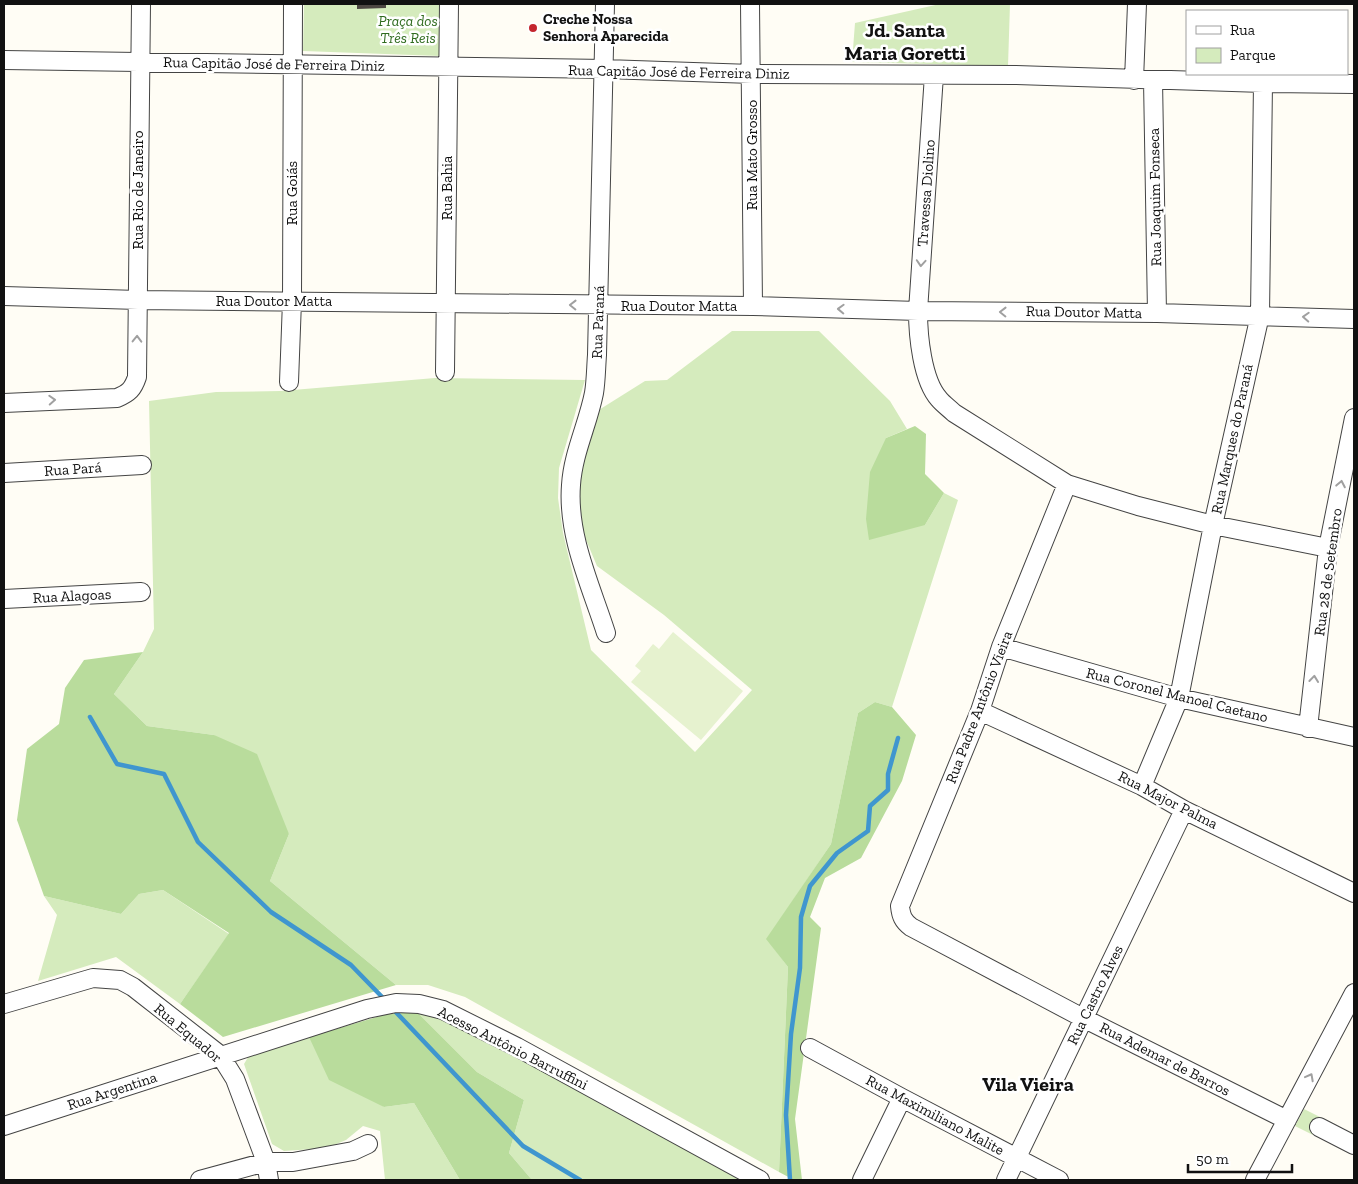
<svg xmlns="http://www.w3.org/2000/svg" width="1358" height="1184" viewBox="0 0 1358 1184" font-family="'Zilla Slab',serif">
	<rect width="100%" height="100%" fill="#fffdf5"/>
	<!-- green -->
	<path fill="#d5ebbd" d="M304,4H441L440,56L303,51Z
		M940,4H1010L1008,66L852,62L855,23Z
		M732,331H819L890,401L907,429L886,438L925,525L944,493L958,500L892,707L875,702L858,713L831,844L767,939L788,967L779,1172L465,997L428,985H396L270,881L289,834L214,735L147,726L114,694L143,652L154,629L149,401L216,392L281,391L435,378L585,380L559,468L558,498L563,533L591,650L695,752L752,690L664,615L597,566L581,528L575,496L594,413L645,381L667,380Z
		M163,890L229,934L180,1004L116,957L38,981L57,915L44,896L121,914L139,894Z
		M417,1012L449,1018L743,1180H532L509,1153L524,1100L477,1072Z
		M309,1037L384,1107L414,1103L460,1180H385L380,1131L363,1126L346,1140L327,1148L284,1151L272,1144L244,1064L250,1054Z
		M1304,1109L1322,1118L1313,1135L1295,1126Z"/>
	<!-- forest -->
	<path fill="#b9dc9c" d="M915,426L926,434L925,474L944,493L925,525L869,540L866,519L870,472L886,438Z
		M143,652L114,694L147,726L214,735L257,754L289,834L270,881L396,985L223,1037L180,1004L229,933L163,890L139,894L121,914L44,896L17,820L27,749L59,724L65,688L84,660Z
		M875,702L892,707L916,735L902,781L861,858L825,878L810,917L821,928L795,1119L802,1180H794L779,1172L788,967L766,939L831,844L858,713Z
		M417,1012L477,1072L524,1100L509,1153L532,1180H460L414,1103L384,1107L329,1080L309,1037L387,1014Z"/>
	<!-- pitch -->
	<path fill="#e6f2cf" d="M673,632L743,691L701,740L631,682L641,671L635,666L653,644L659,649Z"/>
	<g fill="none" stroke-linecap="round" stroke-linejoin="round">
		<!-- stream -->
		<path stroke="#3f96cf" stroke-width="4.5" d="M90,717L117,764L164,774L198,842L271,912L351,965L385,1000
			M392,1008L523,1146L580,1180
			M790,1180L786,1115L791,1034L800,968L801,917L810,886L837,853L868,831L870,806L888,790V774L898,738"/>
		<!-- minor casing -->
		<g stroke="#444" stroke-width="20">
			<path id="minor" d="M605,4L597,355C596,368 596,381 594,393C588,424 573,453 571,485C567,536 591,586 606,633
				M750,4L753,306
				M4,60L605,69L752,74L1016,75L1263,83L1354,84
				M934,75L918,311C918,335 922,380 939,399C943,404 949,408 954,413L1067,484L1138,506L1213,525L1328,548
				M1134,80L1137,4
				M1153,80L1157,313
				M4,296L138,300L753,306L918,311L1157,313L1354,319
				M445,372L449,4
				M289,382L292,301L293,4
				M4,403L117,398C129,393 133,389 137,377L141,4
				M4,473L142,465
				M1067,484L1001,647L980,711L900,906C901,916 903,921 911,927L1083,1018L1287,1120
				M4,599L141,592
				M1001,647L1179,698L1354,737
				M980,711L1142,786L1184,810L1354,893
				M1308,728L1328,548L1354,418
				M1142,786L1179,698L1213,525L1260,315L1263,83
				M4,1004L93,978L120,980L133,987L220,1055L235,1079L266,1162L269,1180
				M810,1048L902,1098L1059,1180
				M4,1126L367,1009L396,1003L419,1004L443,1010L517,1047L760,1180
				M1319,1127L1354,1145
				M200,1180L266,1162H293L353,1151L368,1144
				M862,1180L902,1098
				M1006,1180L1184,810
				M1255,1180L1354,993"/>
		</g>
		<!-- minor -->
		<use href="#minor" stroke="#fff" stroke-width="18"/>
	</g>
	<!-- wall -->
	<path fill="#4d4742" d="M357,4H386V8L357,9Z"/>
	<!-- one-way arrows -->
	<defs><path id="oneway-chevron" d="M-2-3.5L2.5 0L-2 3.5" fill="none" stroke-width="1.6" stroke-linecap="round" stroke-linejoin="round" transform="scale(1.25)"/></defs>
	<g stroke="#a0a0a0">
		<use href="#oneway-chevron" transform="translate(921 263) rotate(94)"/>
		<use href="#oneway-chevron" transform="translate(573 305) rotate(-179)"/>
		<use href="#oneway-chevron" transform="translate(841 309) rotate(-178)"/>
		<use href="#oneway-chevron" transform="translate(1003 312) rotate(-179)"/>
		<use href="#oneway-chevron" transform="translate(1306 317) rotate(-177)"/>
		<use href="#oneway-chevron" transform="translate(137 339) rotate(-89)"/>
		<use href="#oneway-chevron" transform="translate(52 400) rotate(-3)"/>
		<use href="#oneway-chevron" transform="translate(1341 484) rotate(-79)"/>
		<use href="#oneway-chevron" transform="translate(1314 679) rotate(-84)"/>
		<use href="#oneway-chevron" transform="translate(1310 1077) rotate(-62)"/>
	</g>
	<!-- markers -->
	<circle fill="#c4262e" stroke="#fff" stroke-width="2" cx="533" cy="28" r="5"/>
	<g text-anchor="middle" stroke-width="5" stroke-linejoin="round" paint-order="stroke">
		<!-- poi labels -->
		<g font-size="15" font-weight="bold" fill="#111" stroke="#fff" text-anchor="start">
			<text x="543" y="24">Creche Nossa<tspan x="543" dy="17">Senhora Aparecida</tspan></text>
		</g>
		<!-- park labels -->
		<g font-size="15" font-style="italic" fill="#2f6b1f" stroke="#fff">
			<text x="408" y="26">Praça dos<tspan x="408" dy="17">Três Reis</tspan></text>
		</g>
		<!-- street labels -->
		<g font-size="15" fill="#111" stroke="#fff">
			<text transform="translate(274 64) rotate(1)" y="5">Rua Capitão José de Ferreira Diniz</text>
			<text transform="translate(679 72) rotate(1)" y="5">Rua Capitão José de Ferreira Diniz</text>
			<text transform="translate(752 155) rotate(-90)" y="5">Rua Mato Grosso</text>
			<text transform="translate(447 188) rotate(-90)" y="5">Rua Bahia</text>
			<text transform="translate(138 190) rotate(-90)" y="5">Rua Rio de Janeiro</text>
			<text transform="translate(292 193) rotate(-90)" y="5">Rua Goiás</text>
			<text transform="translate(926 193) rotate(-86)" y="5">Travessa Diolino</text>
			<text transform="translate(1155 197) rotate(-91)" y="5">Rua Joaquim Fonseca</text>
			<text x="274" y="306">Rua Doutor Matta</text>
			<text x="679" y="311">Rua Doutor Matta</text>
			<text transform="translate(1084 312) rotate(1)" y="5">Rua Doutor Matta</text>
			<text transform="translate(598 322) rotate(-88)" y="5">Rua Paraná</text>
			<text transform="translate(1232 439) rotate(-78)" y="5">Rua Marques do Paraná</text>
			<text transform="translate(73 469) rotate(-4)" y="5">Rua Pará</text>
			<text transform="translate(1328 572) rotate(-82)" y="5">Rua 28 de Setembro</text>
			<text transform="translate(72 596) rotate(-3)" y="5">Rua Alagoas</text>
			<text transform="translate(1177 695) rotate(14)" y="5">Rua Coronel Manoel Caetano</text>
			<text transform="translate(979 707) rotate(-69)" y="5">Rua Padre Antônio Vieira</text>
			<text transform="translate(1168 800) rotate(27)" y="5">Rua Major Palma</text>
			<text transform="translate(1095 995) rotate(-64)" y="5">Rua Castro Alves</text>
			<text transform="translate(188 1033) rotate(40)" y="5">Rua Equador</text>
			<text transform="translate(513 1048) rotate(27)" y="5">Acesso Antônio Barruffini</text>
			<text transform="translate(1165 1059) rotate(27)" y="5">Rua Ademar de Barros</text>
			<text transform="translate(112 1091) rotate(-18)" y="5">Rua Argentina</text>
			<text transform="translate(935 1115) rotate(28)" y="5">Rua Maximiliano Malite</text>
		</g>
		<!-- district labels -->
		<g font-size="20" font-weight="bold" fill="#111" stroke="#fff">
			<text x="905" y="37">Jd. Santa<tspan x="905" dy="23">Maria Goretti</tspan></text>
			<text x="1028" y="1091">Vila Vieira</text>
		</g>
	</g>
	<!-- border -->
	<rect width="1358" height="1184" fill="none" stroke="#111111" stroke-width="10"/>
	<!-- legend -->
	<rect x="1186" y="10" width="162" height="65" fill="#ffffff" stroke="#a0a0a0"/>
	<rect x="1196" y="26" width="25" height="8" fill="#ffffff" stroke="#a0a0a0"/>
	<text x="1230" y="35" font-size="15" fill="#111111">Rua</text>
	<rect x="1196" y="48" width="25" height="15" fill="#d5ebbd" stroke="#a0a0a0"/>
	<text x="1230" y="60" font-size="15" fill="#111111">Parque</text>
	<!-- scale -->
	<path d="M1188 1164v8h104v-8" fill="none" stroke="#111111" stroke-width="2.5"/>
	<text x="1196" y="1164" font-size="15" fill="#111111" stroke="#ffffff" stroke-width="4" paint-order="stroke">50 m</text>
</svg>
